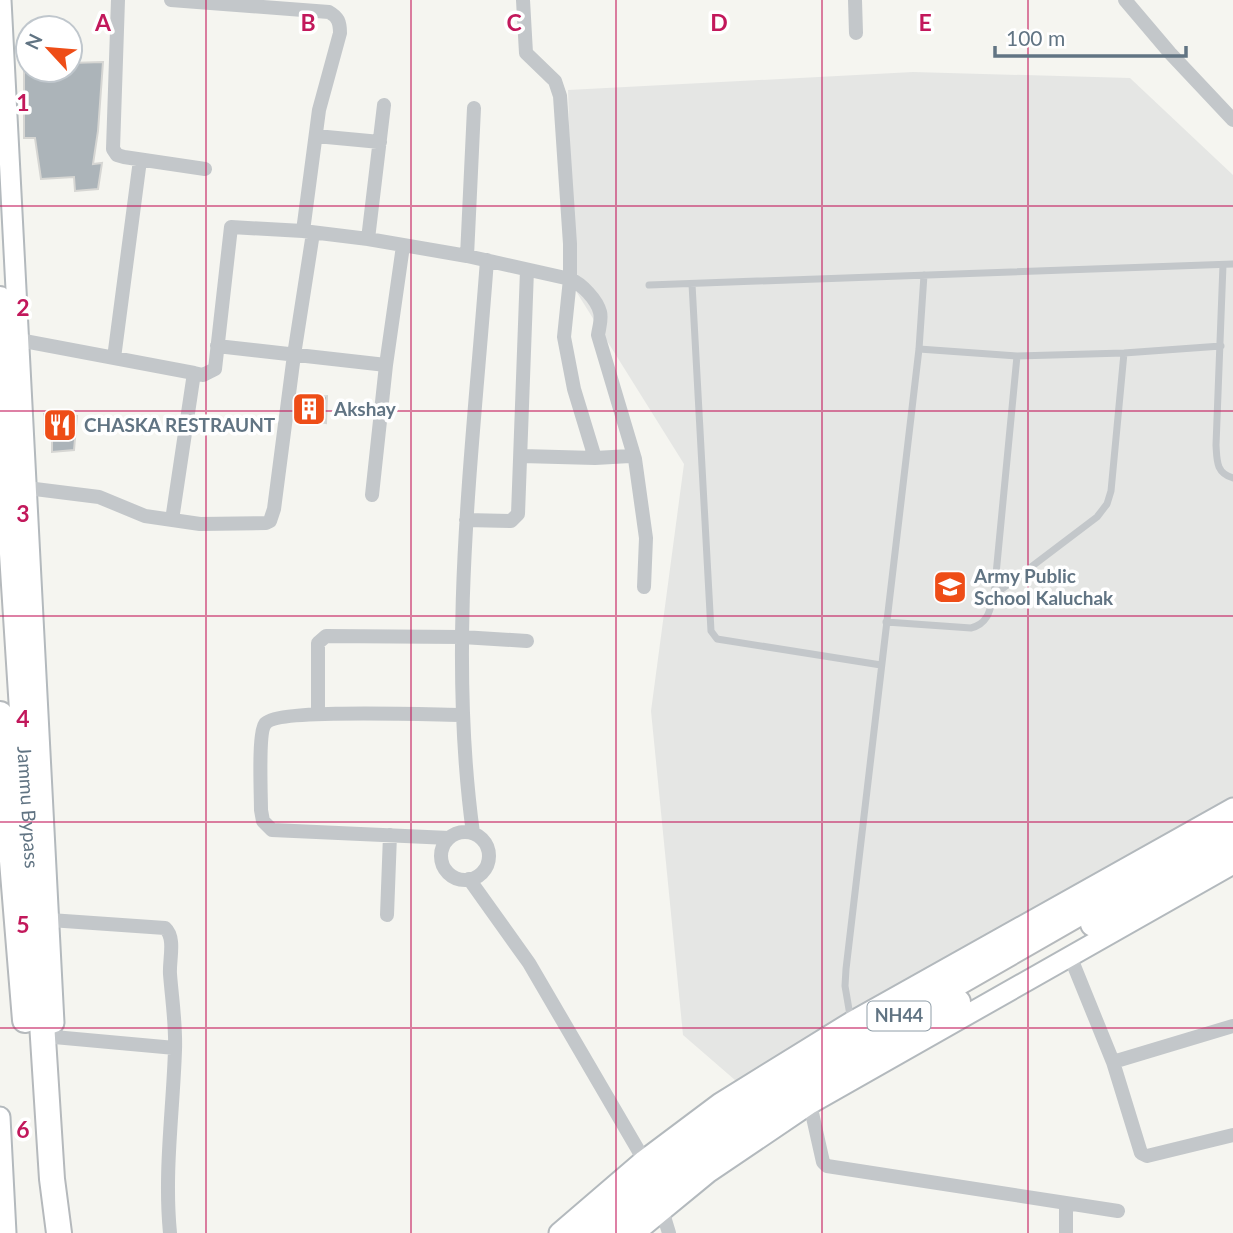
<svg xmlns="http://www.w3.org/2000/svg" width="1233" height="1233" viewBox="0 0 1233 1233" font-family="Lato,sans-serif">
	<rect width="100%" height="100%" fill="#f5f5f0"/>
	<!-- built -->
	<path fill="#e5e6e4" d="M913,72L1130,78L1233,175V807L750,1093L683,1035L651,711L684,464L574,288L568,90Z"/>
	<!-- building -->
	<path fill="#acb4b9" stroke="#d6d6d3" stroke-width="2" d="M103,62L98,131L93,164L102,163L98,189L75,191L74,177L41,179L35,138H24V70H70V63Z
		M327,396L326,423L295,418L298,399Z
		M44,414L77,416L74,450L52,452V435L44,434Z"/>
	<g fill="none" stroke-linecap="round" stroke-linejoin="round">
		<!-- secondary casing -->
		<g stroke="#b3b9bd" stroke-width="23">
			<path id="secondary" d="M1,0L54,1023
				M0,1117L6,1233
				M559,1233L644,1160L720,1103L851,1022L1233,808
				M635,1233L708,1173L810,1104L1233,864"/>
		</g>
		<!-- highway casing -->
		<g stroke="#b5b9bc" stroke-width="28">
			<g id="highway">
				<path id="s1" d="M0,299L11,538L52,1179L59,1233"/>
				<path d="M0,714L25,1020"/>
				<path d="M1093,924L1233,846"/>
				<path d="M582,1233L665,1163L750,1102L1233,825"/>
				<path d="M612,1233L712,1152L806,1089L958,1002"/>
			</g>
		</g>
		<!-- lane -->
		<path stroke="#c3c7ca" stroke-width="7" d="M1223,265L1216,445C1217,461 1216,473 1233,478
			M692,284L711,631L717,639L881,665
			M649,285L1233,264
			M919,349L1017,356L1124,353L1221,346
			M994,595L1097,517L1107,504L1111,491L1124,353
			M886,622L971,628C988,624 990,610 994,595L1017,356
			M851,1021L845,986L846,969L919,349L924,275"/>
		<!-- street -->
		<path stroke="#c3c7ca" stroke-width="14" d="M118,0L113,149L117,155L124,157L205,169
			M171,0L329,12C338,17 340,22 340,33L319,110L303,231
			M523,0L526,53L555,81L560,96L570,244V279C582,284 597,300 600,312C602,319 599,328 598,335L635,459
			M855,0L856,33
			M1125,0L1170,53L1233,120
			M316,136L380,142
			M368,239L384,105
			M467,256L474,108
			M19,340L194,373L172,520
			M217,346L386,365
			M114,358L140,160
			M194,373L203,375L215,369L231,227L303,231L368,239L467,256L570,279L564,337L574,389L595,458
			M522,456L595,458L630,456L635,459L646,538L644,587
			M27,488L99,497L145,516L200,524L266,523L270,521L274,509L294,355L313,233
			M372,495L386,365L403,246
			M466,520L511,521L518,514L527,270
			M318,714V643L326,636L462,637L527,641
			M441 856a24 24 0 1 1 48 0a24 24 0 1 1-48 0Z
			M473,833C447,643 473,450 487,260
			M449,838L272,830L263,821L261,810C261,795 258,733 265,724C276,708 435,715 463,715
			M469,879L529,963L644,1160
			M387,915L390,835
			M50,920L165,928C176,938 169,960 170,974C172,1000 176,1024 175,1050C173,1111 164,1172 170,1233
			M1070,956L1113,1062L1141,1153L1147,1156L1233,1135
			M54,1037L175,1048
			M1113,1062L1233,1026
			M810,1104L823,1162L827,1166L1118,1211
			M1066,1203V1233
			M662,1210L669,1233"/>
		<!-- secondary -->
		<use href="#secondary" stroke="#fff" stroke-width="19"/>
		<!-- highway -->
		<use href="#highway" stroke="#fff" stroke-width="24"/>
	</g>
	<!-- grid -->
	<path fill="none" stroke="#c2185b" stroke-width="2" stroke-opacity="0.55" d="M206,0V1233M411,0V1233M616,0V1233M822,0V1233M1028,0V1233M0,206H1233M0,411H1233M0,616H1233M0,822H1233M0,1028H1233"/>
	<!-- icons -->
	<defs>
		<g id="building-square" transform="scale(1.75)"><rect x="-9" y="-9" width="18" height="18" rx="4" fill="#ee4d17" stroke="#fff"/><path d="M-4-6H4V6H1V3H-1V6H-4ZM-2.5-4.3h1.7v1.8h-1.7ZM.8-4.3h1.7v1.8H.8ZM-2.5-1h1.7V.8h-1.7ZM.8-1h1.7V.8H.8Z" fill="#fff"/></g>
		<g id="restaurant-square" transform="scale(1.75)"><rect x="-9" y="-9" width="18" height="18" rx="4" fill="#ee4d17" stroke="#fff"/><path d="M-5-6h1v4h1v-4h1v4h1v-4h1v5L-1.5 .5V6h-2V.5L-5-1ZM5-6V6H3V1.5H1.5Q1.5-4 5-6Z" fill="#fff"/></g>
		<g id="school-square" transform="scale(1.75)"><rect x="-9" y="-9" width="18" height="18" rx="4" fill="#ee4d17" stroke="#fff"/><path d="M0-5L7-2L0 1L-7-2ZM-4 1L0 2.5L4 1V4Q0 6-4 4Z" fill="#fff"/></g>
	</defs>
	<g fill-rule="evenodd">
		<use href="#building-square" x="309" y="409"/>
		<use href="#restaurant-square" x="60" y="425"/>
		<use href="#school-square" x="950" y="587"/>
	</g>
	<g text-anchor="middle" stroke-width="7" stroke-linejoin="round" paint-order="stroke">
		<!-- shield labels -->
		<rect fill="#fff" stroke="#909ea8" stroke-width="2" x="867.5" y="1001.5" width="63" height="29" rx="5"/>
		<g font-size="18" font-weight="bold" fill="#617483">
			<text x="899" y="1022">NH44</text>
		</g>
		<!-- poi labels -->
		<g font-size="19" font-weight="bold" fill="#617483" stroke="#fff" text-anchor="start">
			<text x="334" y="416">Akshay</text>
			<text x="84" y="432">CHASKA RESTRAUNT</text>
			<text x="974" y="583">Army Public<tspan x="974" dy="22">School Kaluchak</tspan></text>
		</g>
		<!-- street labels -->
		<g font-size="19" fill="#617483" stroke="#fff">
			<text dy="7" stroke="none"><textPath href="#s1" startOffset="509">Jammu Bypass</textPath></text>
		</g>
	</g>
	<g font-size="23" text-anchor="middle" font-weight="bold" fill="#c2185b" stroke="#fff" stroke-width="7" stroke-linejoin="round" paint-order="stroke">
		<text x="103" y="31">A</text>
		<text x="308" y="31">B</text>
		<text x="514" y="31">C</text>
		<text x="719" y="31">D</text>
		<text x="925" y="31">E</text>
		<text x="23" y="111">1</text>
		<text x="23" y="316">2</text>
		<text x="23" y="522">3</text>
		<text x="23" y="727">4</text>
		<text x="23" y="933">5</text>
		<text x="23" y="1138">6</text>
	</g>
	<!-- north arrow -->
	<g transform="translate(49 49) rotate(296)"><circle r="33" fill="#ffffff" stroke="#c0c7cd" stroke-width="2"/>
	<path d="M0-5L12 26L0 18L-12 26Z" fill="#ee4d17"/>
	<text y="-10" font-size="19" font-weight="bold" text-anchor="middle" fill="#617483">N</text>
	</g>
	<!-- scale -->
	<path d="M995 46v10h191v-10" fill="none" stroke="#617483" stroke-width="3.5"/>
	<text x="1006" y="46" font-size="21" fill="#617483" stroke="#ffffff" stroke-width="5" paint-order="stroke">100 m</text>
</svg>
